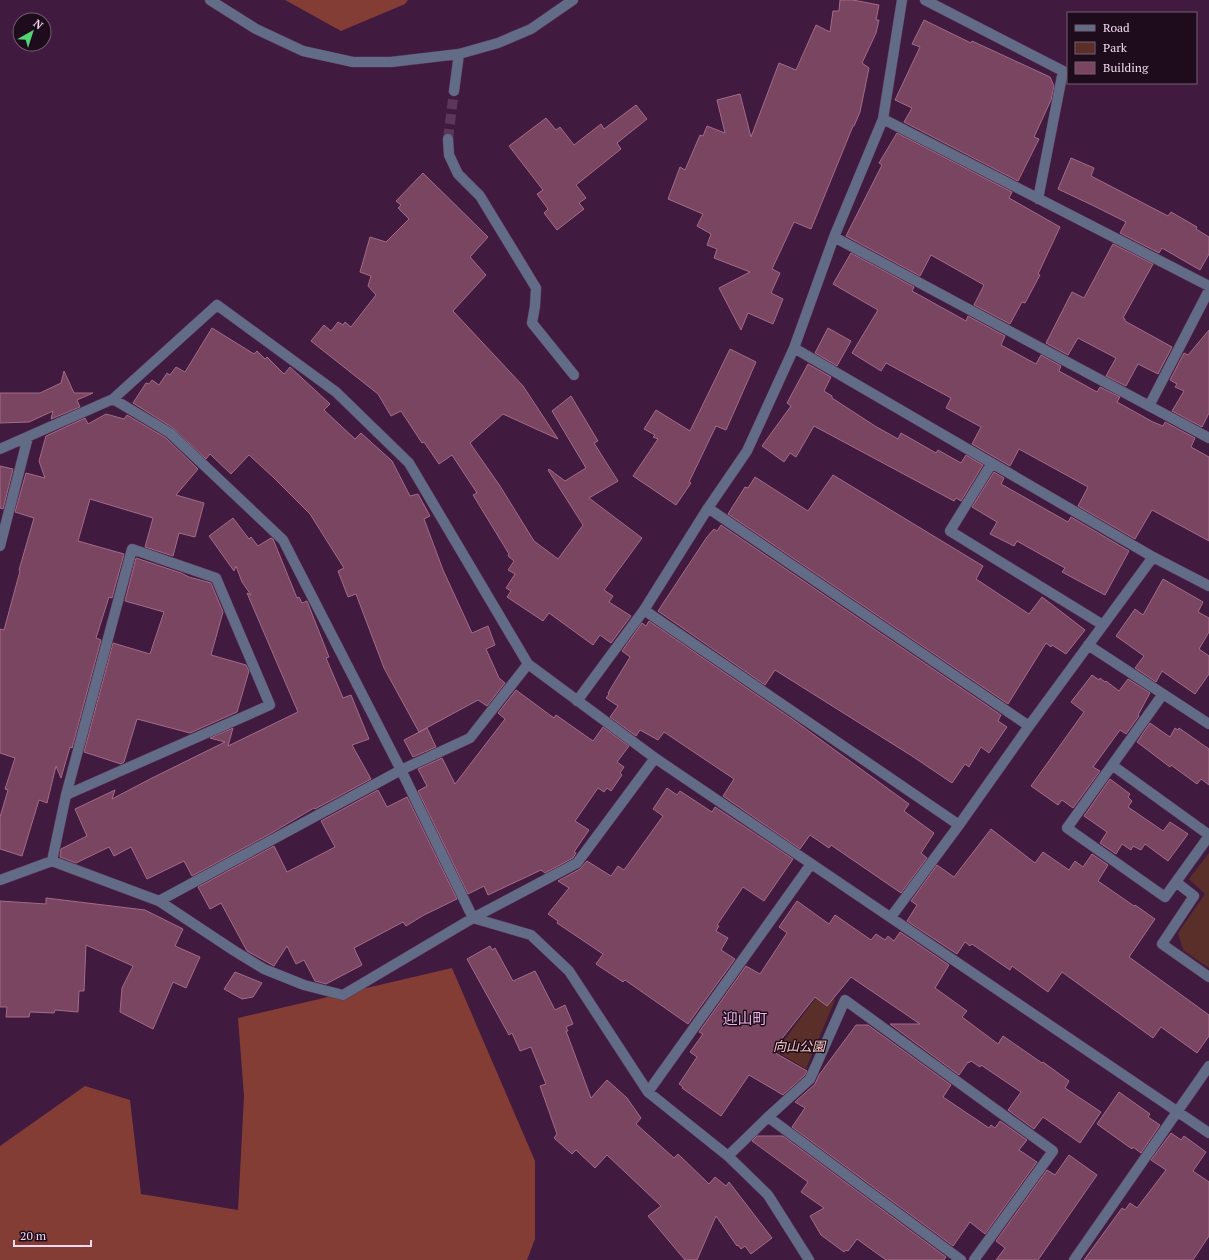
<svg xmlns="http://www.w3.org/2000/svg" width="1209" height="1260" viewBox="0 0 1209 1260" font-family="'PT Serif','Noto Sans JP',serif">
	<rect width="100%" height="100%" fill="#401a3f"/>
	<!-- green -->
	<path fill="#5a2f29" d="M1209,853V968L1183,950L1178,933L1205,894L1189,879Z
		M821,991L835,1000L806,1069L776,1051Z"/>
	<!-- forest -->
	<path fill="#833d35" d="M285,0H408L405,4L341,31Z
		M452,968L535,1161V1239L527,1260H0V1146L85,1086L130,1100L141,1194L238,1210L244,1096L238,1018Z"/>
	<!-- building -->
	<path fill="#7a4560" stroke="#a46b88" d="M840,0H853L879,5L876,20H879L876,33L862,63L869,68L860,112L854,126H853L811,229L794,222L772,269L780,273L771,293L783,299L773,324L748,313L741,330L719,288L750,272L714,258L717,249L707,245L711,234L697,226L703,214L668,199L680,167L685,170L700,135L703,136L707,126L725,133L717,100L740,94L751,137L779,63L796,70L816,25L830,32L833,11H839Z
		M924,20L971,43L972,41L1050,77L1054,86L1051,100L1034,137L1039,139L1018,181L904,122L912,108L895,100L920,47L912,44Z
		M636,105L647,119L617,143L621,149L576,185L586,198L579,203L584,209L557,230L544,213L548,209L537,194L543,190L509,146L546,118L556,130L560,127L574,145L601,124L604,129Z
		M897,133L1012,192L1009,198L1060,227L1038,274L1040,275L1025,303L1022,302L1010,324L974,305L984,285L931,255L920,276L846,236L882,165L879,163Z
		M1071,158L1094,168L1091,176L1168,216L1171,212L1197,227L1196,229L1209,237V254L1200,270L1162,248L1159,253L1120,233L1126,222L1094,206L1058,189Z
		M423,173L488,237L470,257L486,275L453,311L523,386L558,439L503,414L470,443L500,486L534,541L558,559L583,525L548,470L549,469L565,481L586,468L552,411L571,396L598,441L594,443L618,481L589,498L642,538L604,590L613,596L609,602L631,616L611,643L600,635L593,645L549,613L543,621L507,597L511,591L506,588L515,574L508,570L514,561L508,556L509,554L473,495L477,493L452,455L439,464L424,442L422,443L401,411L391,416L378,394L311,341L324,325L331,331L338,322L343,325L345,322L351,327L376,295L368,286L371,276L360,272L370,237L386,242L409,219L398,208L401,205L396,201Z
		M1113,244L1153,264L1123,318L1125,319V321L1172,347L1158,374L1138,364L1126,386L1106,376L1116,358L1078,338L1068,355L1046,343L1072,292L1084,298Z
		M851,253L914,287L912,291L966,321L968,316L1005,336L1001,345L1036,364L1041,355L1061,366L1059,371L1097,392L1100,387L1120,397L1117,402L1153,422L1163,426L1165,422L1195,438L1191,447L1209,457V541L1152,510L1135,539L1078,506L1088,487L1019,449L1010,466L972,444L981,427L946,408L951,398L886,363L881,371L852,353L878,310L833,284Z
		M212,328L254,354L257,351L265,359L267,357L284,374L290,367L330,404L324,410L355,439L361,433L392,461L410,496L418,494L430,516L424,519L443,570L472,633L488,626L495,645L486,649L499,678L505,683L487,706L478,700L419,732L384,668L356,594L348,597L338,571L344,568L310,514L273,477L249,455L231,474L210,454L206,459L173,428L133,403L146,383L149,384L152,380L159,385L167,373L170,375L176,367L185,372Z
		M828,328L851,341L837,366L815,353Z
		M1209,330V413L1202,427L1172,411L1184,391L1175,387L1177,384L1170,380L1184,353L1188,355Z
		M730,349L756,362L726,430L716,426L689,482L691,483L676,505L633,476L658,439L653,437L655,435L644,429L656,410L690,431Z
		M808,364L831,377L824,391L832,396V398L875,426L898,439L901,433L936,453L938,450L961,463L966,455L983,465L961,501L956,498L954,501L814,426L796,457L790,453L784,462L762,446L791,406L787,403Z
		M64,371L74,393H93L77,400L80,407L51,419L53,411L29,422L0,423V393H40L61,383Z
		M106,414L124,419L127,415L166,438L198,469L176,495L204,503L195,537L179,533L173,556L145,547L153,518L90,499L78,541L124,554L112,598L109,597L96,638L101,640L72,748L70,747L61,778L56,766L47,803L39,800L22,856L0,849V817L8,790L5,789L15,758L0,753V629L4,630L20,571L19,570L34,518L15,512L26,473L45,478L39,461L46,436L85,418L88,424Z
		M0,466L13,469L3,509L0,508Z
		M994,472L1004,478L1001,484L1068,522L1071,517L1129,551L1105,595L1062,572L1065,568L1017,541L1014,546L990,534L997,522L972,507Z
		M833,475L983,566L976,579L1029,614L1042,597L1085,630L1066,654L1052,645L1051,647L1046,643L1008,704L728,514L745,487L748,488L755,477L808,511Z
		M233,518L249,539L251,537L258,546L271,538L273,539L297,598L299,597L302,603L307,601L329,657L326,658L343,698L351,695L369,739L352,745L371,779L315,809L314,808L268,835L192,876L184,861L147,879L131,847L114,856L109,847L76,863L60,857L61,849L87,836L75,809L115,790L112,799L152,778L225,742L210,738L233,728L228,746L298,712L247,593L251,595L242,582L236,566L234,571L209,536Z
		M721,525L1001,715L998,721L1007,727L989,753L981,747L969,767L965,764L952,783L912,756L775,670L765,685L658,611L707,537L714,529L717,531Z
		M136,558L181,573L189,577L211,583L223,612L211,655L246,665L249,671L237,712L190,733L137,719L124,762L121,764L84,752L113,643L150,654L164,612L125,601Z
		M1163,579L1203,602L1198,612L1209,618V632L1199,649L1209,656V674L1195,694L1162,671L1156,682L1135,668L1144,656L1116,636L1135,609L1143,615Z
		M649,621L795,721L909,804L904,811L934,833L921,853L927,858L901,893L831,845L829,848L810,835L800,849L723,796L734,779L664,732L658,740L640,730L636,736L610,717L618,706L606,698L609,694L608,693L630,657L622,651L642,623L646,626Z
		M1092,675L1099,680L1100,678L1105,682L1106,681L1119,691L1128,679L1150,693L1138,715L1139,716L1126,734L1120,730L1093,767L1100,771L1073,808L1062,800L1058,805L1031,786L1084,712L1071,702Z
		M516,690L554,718L556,715L593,741L603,727L629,746L617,762L624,767L620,773L622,775L611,791L607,788L604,792L598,788L575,821L589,830L574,852L576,853L573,858L545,873L541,870L488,895L484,886L468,894L418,791L427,786L418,769L442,758L455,784L505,719L498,713Z
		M1150,723L1170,737L1175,728L1178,730L1179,728L1209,749V785L1201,779L1197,784L1171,765L1170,767L1137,742Z
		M427,728L436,747L413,757L404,740Z
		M1110,779L1130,794L1128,797L1132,801L1128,807L1163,831L1170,822L1188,834L1168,861L1145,844L1141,850L1133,846L1131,850L1122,844L1116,854L1100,843L1107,832L1084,816Z
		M667,788L677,795L680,791L712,812L715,807L793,859L764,901L743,887L717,925L719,926L716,931L728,938L721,950L735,959L688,1024L625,980L623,982L596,964L603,954L557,923L558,921L548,914L569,888L558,881L580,869L587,861L611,876L618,866L624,870L663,816L653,809Z
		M378,790L387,807L407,797L457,899L424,915L406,926L403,922L354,948L362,965L326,984L315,981L304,960L296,964L287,946L274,966L247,951L221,903L210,909L198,887L274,846L287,872L335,847L321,821Z
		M991,829L1035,863L1043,852L1069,870L1075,861L1083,867L1092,854L1108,865L1098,881L1134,906L1135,905L1155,919L1129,957L1209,1015V1036L1197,1053L1161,1027L1153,1038L1062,972L1048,992L1012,966L1010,970L972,944L970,946L965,942L957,954L907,921L917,905L911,901L937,865L954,877Z
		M46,898L145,910L183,929L175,946L200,957L186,988L173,982L153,1029L120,1012L122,988L133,966L86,945L84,991H79L78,1012L55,1010L54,1013L30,1012L29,1017H6L7,1007H0V901L46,904Z
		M797,901L829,924L835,915L871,940L876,934L885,940L888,936L894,941L900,932L949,965L935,988L967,1011L962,1017L998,1044L1003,1036L1042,1063L1043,1062L1069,1081L1065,1088L1101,1112L1080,1143L1043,1117L1034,1129L1008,1110L1021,1092L981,1065L980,1067L971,1061L969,1063L968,1062L959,1075L890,1024H920L851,977L827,1006L815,997L772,1051L807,1071L805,1075L783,1095L749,1075L721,1116L682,1088L683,1087L679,1084L697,1057L690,1052L703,1034L699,1032L746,966L760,974L787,933L779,927Z
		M490,946L492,950L495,948L513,981L535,971L555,1010L565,1005L573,1024L566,1027L568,1031H566L591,1098L607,1080L627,1098L641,1118L636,1124L674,1158L678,1154L709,1184L715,1177L726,1186L729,1182L772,1238L751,1254L745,1246L741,1249L738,1245L737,1246L716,1216L697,1260H685L648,1216L661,1206L607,1155L595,1168L576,1150L572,1154L554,1138L557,1134L540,1086L546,1084L531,1047L520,1051L512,1033L509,1035L467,959Z
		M235,972L262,983L253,997L242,999L224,989Z
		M856,1025H868L951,1085L943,1097L989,1128L991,1125L995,1128L1000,1121L1027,1140L1019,1150L1037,1162L985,1234L970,1222L953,1246L792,1127L805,1108L795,1102L815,1084L819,1075Z
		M1119,1092L1150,1114L1148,1117L1160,1125L1141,1153L1133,1147L1132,1149L1097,1124Z
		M1171,1133L1181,1140L1184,1136L1206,1152L1193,1171L1209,1182V1236L1193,1260H1084L1122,1208L1125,1210L1130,1203L1137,1208L1166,1170L1151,1160Z
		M757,1136H783L946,1257L944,1260H886L857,1239L848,1251L846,1250L844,1252L821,1235L810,1216L824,1208L801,1192L808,1182L752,1141Z
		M1069,1155L1097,1175L1038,1260H996L1005,1248L996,1241L1047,1170L1055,1175Z"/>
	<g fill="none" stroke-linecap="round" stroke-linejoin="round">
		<!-- minor-tunnel -->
		<path stroke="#5b375a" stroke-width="10" stroke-dasharray="10 5" stroke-linecap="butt" d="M448,139L454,91"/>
		<!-- minor casing -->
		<g stroke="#5d395b" stroke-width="11">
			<path id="minor" d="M210,0L256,29L303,51L353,62H391L459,54L498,43L531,29L573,0
				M925,0L1063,71L1038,199
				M454,91L459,54
				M883,119L1209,286
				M448,139L449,155L458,174L480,196L536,288L535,306L532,323L574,375
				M834,237L1209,438
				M794,348L1153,557L1209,586
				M113,399L170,433L283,540L401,770L473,918L531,935L569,971L648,1092L728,1156L768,1195L809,1260
				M1149,406L1209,290
				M0,449L113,399L217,305L336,392L409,463L528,664L655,758L1209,1133
				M992,463L950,531L1103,625
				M708,508L1029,726
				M0,546L28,437
				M132,549L216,578L270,705L66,795Z
				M644,610L959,825
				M1088,645L1209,724
				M1163,694L1067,828L1165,897L1209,836
				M577,701L644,610L708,508L747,451L794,348L834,237L883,119L902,0
				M1112,765L1209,835
				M52,861L66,795
				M0,880L52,861L159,901L233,950L264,969L304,985L343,995L473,918L577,863L655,758
				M1176,882L1194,896L1162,944L1209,977
				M159,901L401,770L470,738L528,664
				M891,917L959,825L1029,726L1153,557
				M648,1092L811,864
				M768,1117L961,1260
				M728,1156L768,1117L810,1079L845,1000L1053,1151L974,1260
				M1074,1260L1209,1066"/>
		</g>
		<!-- minor -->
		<use href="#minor" stroke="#626c87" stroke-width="10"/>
	</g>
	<g text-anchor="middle" stroke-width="3" stroke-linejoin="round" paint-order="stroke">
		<!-- park labels -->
		<g font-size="13" font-style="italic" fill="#f6cac3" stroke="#1e0c1d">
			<text x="799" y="1051">向山公園</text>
		</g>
		<!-- quarter labels -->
		<g font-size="15" fill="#e7b6e4" stroke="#1e0c1d">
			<text x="745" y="1024">迎山町</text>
		</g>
	</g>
	<!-- legend -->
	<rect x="1067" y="12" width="130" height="72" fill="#1e0c1d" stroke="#745e72"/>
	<rect x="1075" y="25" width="20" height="6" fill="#626c87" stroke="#745e72"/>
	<text x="1103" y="32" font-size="12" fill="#f4daf1">Road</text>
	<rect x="1075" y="42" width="20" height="12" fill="#5a2f29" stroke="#745e72"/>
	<text x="1103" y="52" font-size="12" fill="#f4daf1">Park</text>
	<rect x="1075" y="62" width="20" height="12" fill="#7a4560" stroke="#745e72"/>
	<text x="1103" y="72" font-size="12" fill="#f4daf1">Building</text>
	<!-- north arrow -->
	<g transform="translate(32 32) rotate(39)"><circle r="19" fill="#1e0c1d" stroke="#745e72"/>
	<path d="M0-3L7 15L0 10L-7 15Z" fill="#52d673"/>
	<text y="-6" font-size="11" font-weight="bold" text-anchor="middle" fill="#f4daf1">N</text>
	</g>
	<!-- scale -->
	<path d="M14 1240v6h77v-6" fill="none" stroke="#f4daf1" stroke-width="2"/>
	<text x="20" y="1240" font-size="12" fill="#f4daf1" stroke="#1e0c1d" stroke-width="3" paint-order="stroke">20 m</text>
</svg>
